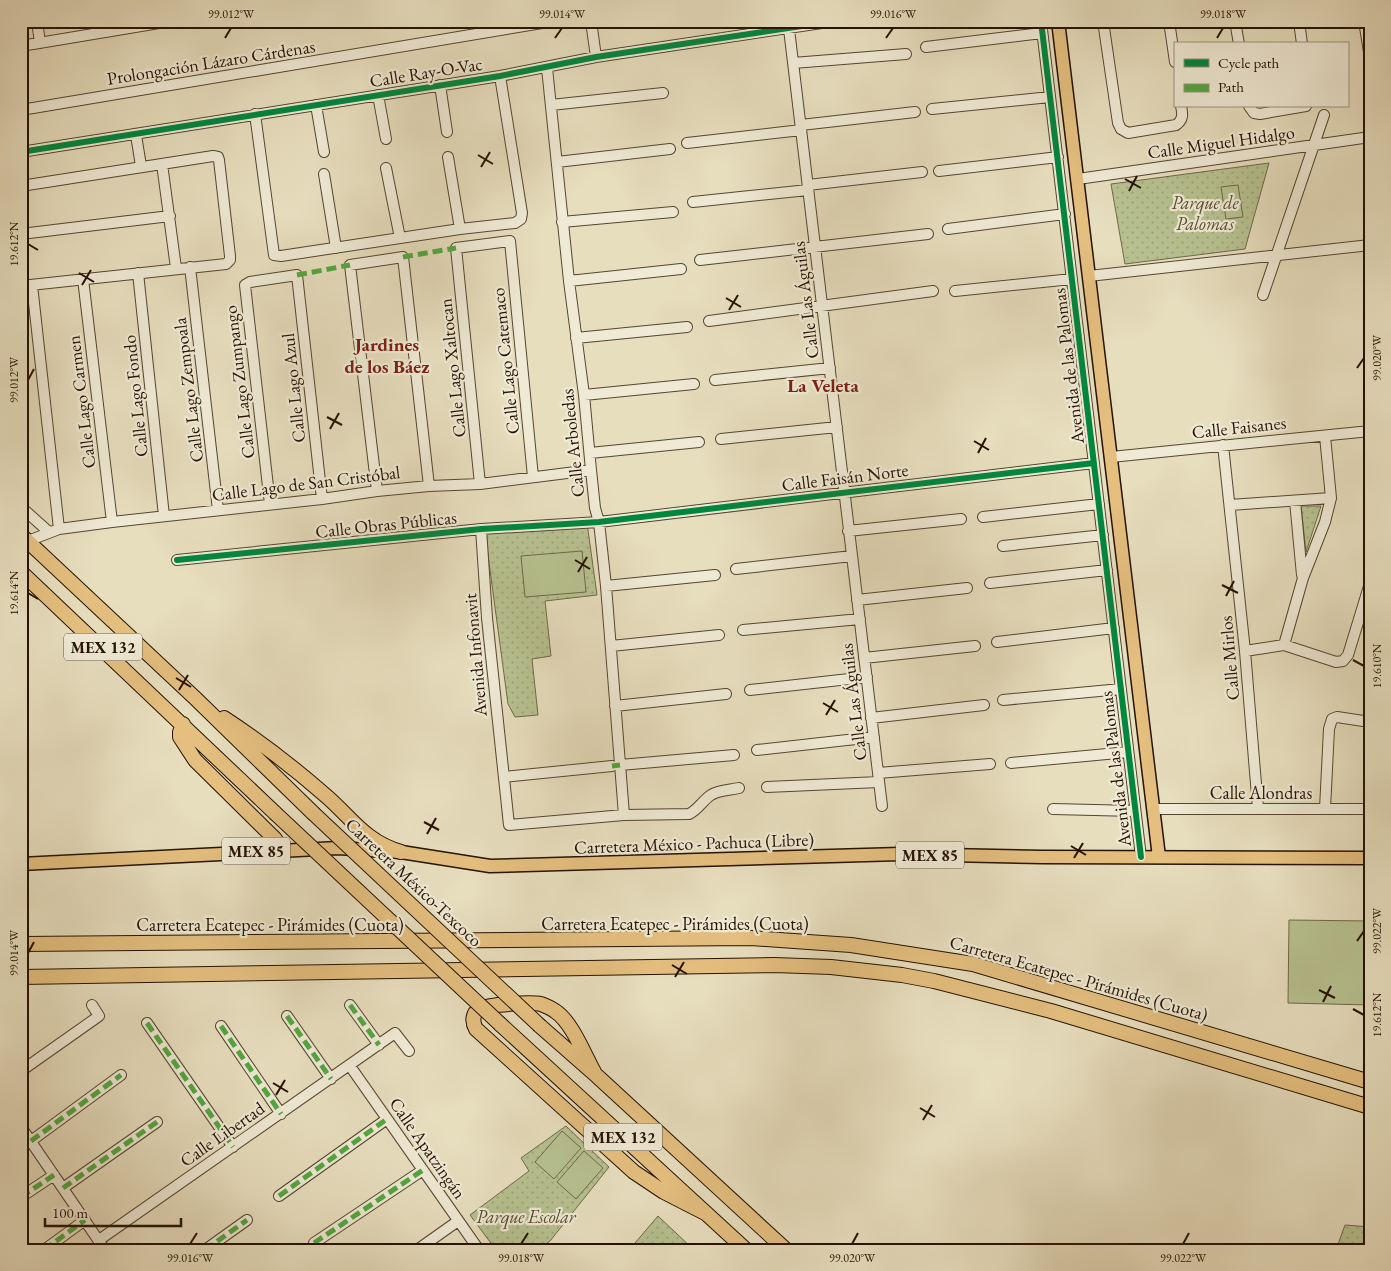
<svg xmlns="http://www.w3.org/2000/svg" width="1391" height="1271" viewBox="0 0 1391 1271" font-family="'EB Garamond',serif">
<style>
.park{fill:url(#park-dots);stroke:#6e6a48}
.garden{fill:#b7c190;stroke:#6e6a48}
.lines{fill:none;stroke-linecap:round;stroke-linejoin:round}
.minor-casing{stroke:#564530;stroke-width:12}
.major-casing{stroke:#251200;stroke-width:15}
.highway-casing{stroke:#251200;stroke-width:16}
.minor{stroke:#efead5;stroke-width:10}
.major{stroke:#e4bf7f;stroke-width:12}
.highway{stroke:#e4bf7f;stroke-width:14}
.highway-bridge-casing{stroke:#251200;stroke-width:16;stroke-linecap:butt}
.highway-bridge{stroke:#e4bf7f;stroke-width:14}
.quiet{stroke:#53a840;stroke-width:5;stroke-dasharray:10 5;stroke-linecap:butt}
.cycleway-casing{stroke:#efead5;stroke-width:9}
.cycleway{stroke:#00873e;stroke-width:6}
.ticks{fill:none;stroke:#251200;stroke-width:2}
.labels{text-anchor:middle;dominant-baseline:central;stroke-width:4.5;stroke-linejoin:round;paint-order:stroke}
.shield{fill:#efead5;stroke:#625340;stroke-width:1}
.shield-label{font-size:16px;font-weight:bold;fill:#251200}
.street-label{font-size:18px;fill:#251200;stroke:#efead5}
.park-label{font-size:18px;font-style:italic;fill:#584f32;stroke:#efead5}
.neighbourhood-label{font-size:19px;font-weight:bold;fill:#7a1f14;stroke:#efead5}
.neatline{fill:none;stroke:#251200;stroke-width:2}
.ticks-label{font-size:12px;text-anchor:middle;fill:#251200}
</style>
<defs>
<pattern id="park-dots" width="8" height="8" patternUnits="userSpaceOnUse" patternTransform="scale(1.25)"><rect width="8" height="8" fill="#b7c190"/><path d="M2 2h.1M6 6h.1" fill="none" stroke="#9da57a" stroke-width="1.8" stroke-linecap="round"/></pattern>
</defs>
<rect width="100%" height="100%" fill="#e7debe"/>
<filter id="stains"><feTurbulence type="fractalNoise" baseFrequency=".004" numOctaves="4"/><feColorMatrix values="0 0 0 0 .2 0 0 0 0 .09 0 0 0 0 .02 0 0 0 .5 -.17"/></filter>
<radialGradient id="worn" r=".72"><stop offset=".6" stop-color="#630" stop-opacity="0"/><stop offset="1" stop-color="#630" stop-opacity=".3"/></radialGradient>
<path class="park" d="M1269,163L1245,249L1125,264L1111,184Z
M1321,506L1306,552L1301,506Z
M587,523L597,595L545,601L551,656L532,659L538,715L515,717L508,704L485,533Z
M566,1126L609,1167L550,1241L537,1250H496L470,1215L529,1171L521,1158Z
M658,1216L694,1250H629Z
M1345,1225L1370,1227V1250H1336Z"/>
<path class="garden" d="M1238,185L1243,217L1226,219L1221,187Z
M582,551L586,592L525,597L521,556Z
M1289,920L1370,921V1005L1288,1003Z
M562,1131L581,1148L554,1179L535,1162Z
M584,1151L603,1168L576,1199L557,1182Z"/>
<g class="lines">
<g class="minor-casing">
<path id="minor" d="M37,21L40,43
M97,21L99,33
M591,21L596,57
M1041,21L1141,857
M1103,21L1118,123L1121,129L1128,133L1176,125C1183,120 1183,115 1181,106
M1169,21L1175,62
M1235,21L1239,44
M1299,21L1302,44
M1364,21L1370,58
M789,29L882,806
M21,46L171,21
M926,47L1042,33
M793,63L906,54
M547,68L569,281L584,395L591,470L595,508L599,522L606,586L624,815
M440,85L447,132
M378,95L386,139
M316,105L324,152
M551,105L663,93
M1249,106L1254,113L1260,114L1306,106
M932,109L1050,97
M21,110L554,21
M255,114L274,255L281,256L460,229L515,223L521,219L522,213L500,76
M801,125L915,112
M136,135L141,166
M687,143L801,130
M21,152L500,76L596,57L835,21
M448,157L460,229
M557,162L670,149
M162,164L176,268
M386,168L400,238
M939,171L1058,157
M324,174L336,248
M1078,179L1370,137
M808,185L922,172
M21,186L213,156L218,157L219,160L230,256V260L226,264L21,286
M693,202L808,190
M562,222L673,212
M948,229L1065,214
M21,234L170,216
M700,260L928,234
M190,267L218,510
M138,273L164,516
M1089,276L1370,245
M83,279L112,522
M569,281L681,269
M32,285L59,529
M955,291L1072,279
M1263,295L1324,115
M709,321L933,291
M576,338L687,327
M715,380L830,368
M584,395L694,384
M721,439L837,427
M1223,445L1245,651L1258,808
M590,453L699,442
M1111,457L1370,431
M480,484L456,248L510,241L533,477
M377,491L350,265L403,257L429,486
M1295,501L1302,575
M270,504L245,285L250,282L297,275L322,499
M1230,505L1331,498
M21,507L49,532
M983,517L1099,504
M481,529L487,618L509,825L624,815L689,814C698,810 703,800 711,795C718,790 730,790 739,788
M848,531L961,519
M28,541L59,529L112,522L322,499L377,491L429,486L480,484L591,470
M1003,546L1103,535
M177,560L481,529L599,522L1094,463
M736,569L852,556
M990,583L1107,570
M606,586L715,575
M857,600L967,588
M743,630L860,619
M997,642L1114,628
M1284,645L1303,578L1325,522L1331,498L1325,436
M611,646L719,635
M1245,651L1284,645L1336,662L1343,661L1348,655L1370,583
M864,658L975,646
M750,690L867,677
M1003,700L1121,689
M615,706L726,694
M871,718L984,705
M757,750L874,737
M1011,763L1128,752
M620,765L734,755
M878,773L990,764
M504,777L612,766
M767,787L879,782
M1053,809L1135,811
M1153,809H1370
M1325,809L1329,729L1332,719L1337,717L1370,722
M350,1005L379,1045
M287,1016L331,1079
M147,1023L233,1147
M221,1026L281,1114
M350,1066L479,1250
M21,1071L99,1016L92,1005
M21,1127L105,1250
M31,1141L121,1075
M63,1188L157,1122
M279,1196L387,1119
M21,1197L54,1175
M99,1240L395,1033L409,1051
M314,1243L423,1170
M44,1250L85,1220
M205,1250L247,1220
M417,1250L458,1221"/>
</g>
<g class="major-casing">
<path id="major" d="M1058,21L1159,857
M21,864L338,848L401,852L490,866L900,854L1043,857L1370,858"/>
</g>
<g class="highway-casing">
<path id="highway" d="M21,535L195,698L313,813
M21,572L275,813
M224,718C259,741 293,767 325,795C351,817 365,842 401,852
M183,724L180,732V737L195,760L275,839L282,850
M21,944L751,938L851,945L973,964L1370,1082
M21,977L774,965L831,967L902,975L934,981L1051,1011L1370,1107
M500,1024L746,1250
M540,1026L597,1076L786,1250
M594,1072C584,1054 572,1022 555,1011C551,1008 546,1006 541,1004C532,1002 488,1004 480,1009C472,1013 472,1022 476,1029L634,1172L664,1192L705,1213"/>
</g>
<use href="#minor" class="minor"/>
<use href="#major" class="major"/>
<use href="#highway" class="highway"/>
<g class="highway-bridge-casing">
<path id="highway-bridge" d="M275,813L500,1024
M313,813L540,1026"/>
</g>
<use href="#highway-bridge" class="highway-bridge"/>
<path class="quiet" d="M403,257L456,248
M297,275L350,265
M612,766L620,765
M350,1005L379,1045
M287,1016L331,1079
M147,1023L233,1147
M221,1026L281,1114
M21,1064L25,1069
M31,1141L121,1075
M63,1188L157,1122
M279,1196L387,1119
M21,1197L54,1175
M314,1243L423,1170
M44,1250L85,1220
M205,1250L247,1220"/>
<g class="cycleway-casing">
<path id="cycleway" d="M1041,21L1141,857
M21,152L500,76L596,57L835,21
M177,560L481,529L599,522L1094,463"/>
</g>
<use href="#cycleway" class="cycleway"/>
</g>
<path class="ticks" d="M225,38L231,28M555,38L562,28M886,38L893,28M1217,38L1223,28M478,155L493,164M481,167L490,152M1125,179L1141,188M1129,191L1137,176M28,244L38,250M79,273L94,282M82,285L91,270M726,298L741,307M729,310L738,295M1357,368L1364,358M28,380L34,369M327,417L342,425M330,429L339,413M974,441L989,450M978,453L986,438M575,560L590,569M578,572L587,557M1222,585L1238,593M28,593L38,599M1226,596L1234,581M1353,660L1364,666M176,678L191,687M179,690L188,675M823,703L838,712M826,715L835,700M424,822L439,830M427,834L436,818M1071,846L1086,855M1074,858L1083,843M1357,941L1364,931M28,953L34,942M672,965L687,974M675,977L684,962M1319,990L1335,998M1323,1002L1331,986M1353,1009L1364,1015M273,1083L288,1092M276,1095L285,1080M920,1108L935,1117M923,1120L932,1105M190,1244L197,1233M521,1244L528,1233M852,1244L858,1233M1183,1244L1189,1233"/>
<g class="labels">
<g class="shield">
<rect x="64" y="633.5" width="78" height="27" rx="4"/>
<rect x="222" y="837.5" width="68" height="27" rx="4"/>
<rect x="896" y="841.5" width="68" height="27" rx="4"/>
<rect x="584" y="1123.5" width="78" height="27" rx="4"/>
</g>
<g class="shield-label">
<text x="103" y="647">MEX 132</text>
<text x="256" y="851">MEX 85</text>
<text x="930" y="855">MEX 85</text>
<text x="623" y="1137">MEX 132</text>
</g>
<g class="street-label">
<text transform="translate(211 62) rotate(-9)">Prolongación Lázaro Cárdenas</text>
<text transform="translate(426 72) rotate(-9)">Calle Ray-O-Vac</text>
<text transform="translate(1221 142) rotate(-8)">Calle Miguel Hidalgo</text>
<text transform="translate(805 300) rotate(-97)">Calle Las Águilas</text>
<text transform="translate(505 361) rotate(-96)">Calle Lago Catemaco</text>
<text transform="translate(1068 366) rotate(-97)">Avenida de las Palomas</text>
<text transform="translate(452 368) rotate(-96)">Calle Lago Xaltocan</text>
<text transform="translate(239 382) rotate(-97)">Calle Lago Zumpango</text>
<text transform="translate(293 388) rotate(-96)">Calle Lago Azul</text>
<text transform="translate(188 390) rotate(-97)">Calle Lago Zempoala</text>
<text transform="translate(135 396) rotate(-96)">Calle Lago Fondo</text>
<text transform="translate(81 402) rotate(-97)">Calle Lago Carmen</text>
<text transform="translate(1239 427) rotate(-6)">Calle Faisanes</text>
<text transform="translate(572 443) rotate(-96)">Calle Arboledas</text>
<text transform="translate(845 477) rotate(-7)">Calle Faisán Norte</text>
<text transform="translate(306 483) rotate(-7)">Calle Lago de San Cristóbal</text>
<text transform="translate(386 524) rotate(-6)">Calle Obras Públicas</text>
<text transform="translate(475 655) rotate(-95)">Avenida Infonavit</text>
<text transform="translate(1229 658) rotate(-95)">Calle Mirlos</text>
<text transform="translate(853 702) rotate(-97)">Calle Las Águilas</text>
<text transform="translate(1115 769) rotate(-97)">Avenida de las Palomas</text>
<text x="1261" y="792">Calle Alondras</text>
<text transform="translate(694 843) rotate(-2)">Carretera México - Pachuca (Libre)</text>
<text transform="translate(414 882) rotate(43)">Carretera México-Texcoco</text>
<text x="675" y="923">Carretera Ecatepec - Pirámides (Cuota)</text>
<text x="270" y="924">Carretera Ecatepec - Pirámides (Cuota)</text>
<text transform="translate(1079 978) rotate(16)">Carretera Ecatepec - Pirámides (Cuota)</text>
<text transform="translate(222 1134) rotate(-35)">Calle Libertad</text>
<text transform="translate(428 1148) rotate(55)">Calle Apatzingán</text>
</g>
<g class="park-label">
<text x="1205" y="202">Parque de<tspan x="1205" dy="21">Palomas</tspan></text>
<text x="526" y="1216">Parque Escolar</text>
</g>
<g class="neighbourhood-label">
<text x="387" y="344">Jardines<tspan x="387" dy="22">de los Báez</tspan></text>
<text x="823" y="385">La Veleta</text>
</g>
</g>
<rect width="1391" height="1271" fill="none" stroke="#e7debe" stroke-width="55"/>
<rect x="1174" y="42" width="175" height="65" fill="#efead5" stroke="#9e9480"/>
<rect x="1184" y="59" width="25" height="8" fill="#00873e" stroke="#9e9480"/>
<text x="1218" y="68" font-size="15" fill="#251200">Cycle path</text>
<rect x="1184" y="84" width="25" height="8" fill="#53a840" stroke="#9e9480"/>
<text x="1218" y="92" font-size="15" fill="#251200">Path</text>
<path d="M45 1218v8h136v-8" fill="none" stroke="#251200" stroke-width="2.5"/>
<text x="52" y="1218" font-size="15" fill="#251200" stroke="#efead5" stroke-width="4" paint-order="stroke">100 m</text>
<rect x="28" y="28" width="1336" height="1216" class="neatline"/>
<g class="ticks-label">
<text x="231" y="18">99.012°W</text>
<text x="562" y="18">99.014°W</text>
<text x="893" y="18">99.016°W</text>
<text x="1223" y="18">99.018°W</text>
<text transform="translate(14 244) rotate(-90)" y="4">19.612°N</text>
<text transform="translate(1377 358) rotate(-90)" y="4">99.020°W</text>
<text transform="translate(14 380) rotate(-90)" y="4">99.012°W</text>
<text transform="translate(14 593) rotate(-90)" y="4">19.614°N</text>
<text transform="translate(1377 666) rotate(-90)" y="4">19.610°N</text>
<text transform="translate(1377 931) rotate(-90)" y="4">99.022°W</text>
<text transform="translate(14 953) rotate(-90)" y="4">99.014°W</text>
<text transform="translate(1377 1015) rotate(-90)" y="4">19.612°N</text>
<text x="190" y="1262">99.016°W</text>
<text x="521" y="1262">99.018°W</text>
<text x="852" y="1262">99.020°W</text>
<text x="1183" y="1262">99.022°W</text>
</g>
<rect width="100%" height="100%" filter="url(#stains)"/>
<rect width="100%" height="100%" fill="url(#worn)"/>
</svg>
